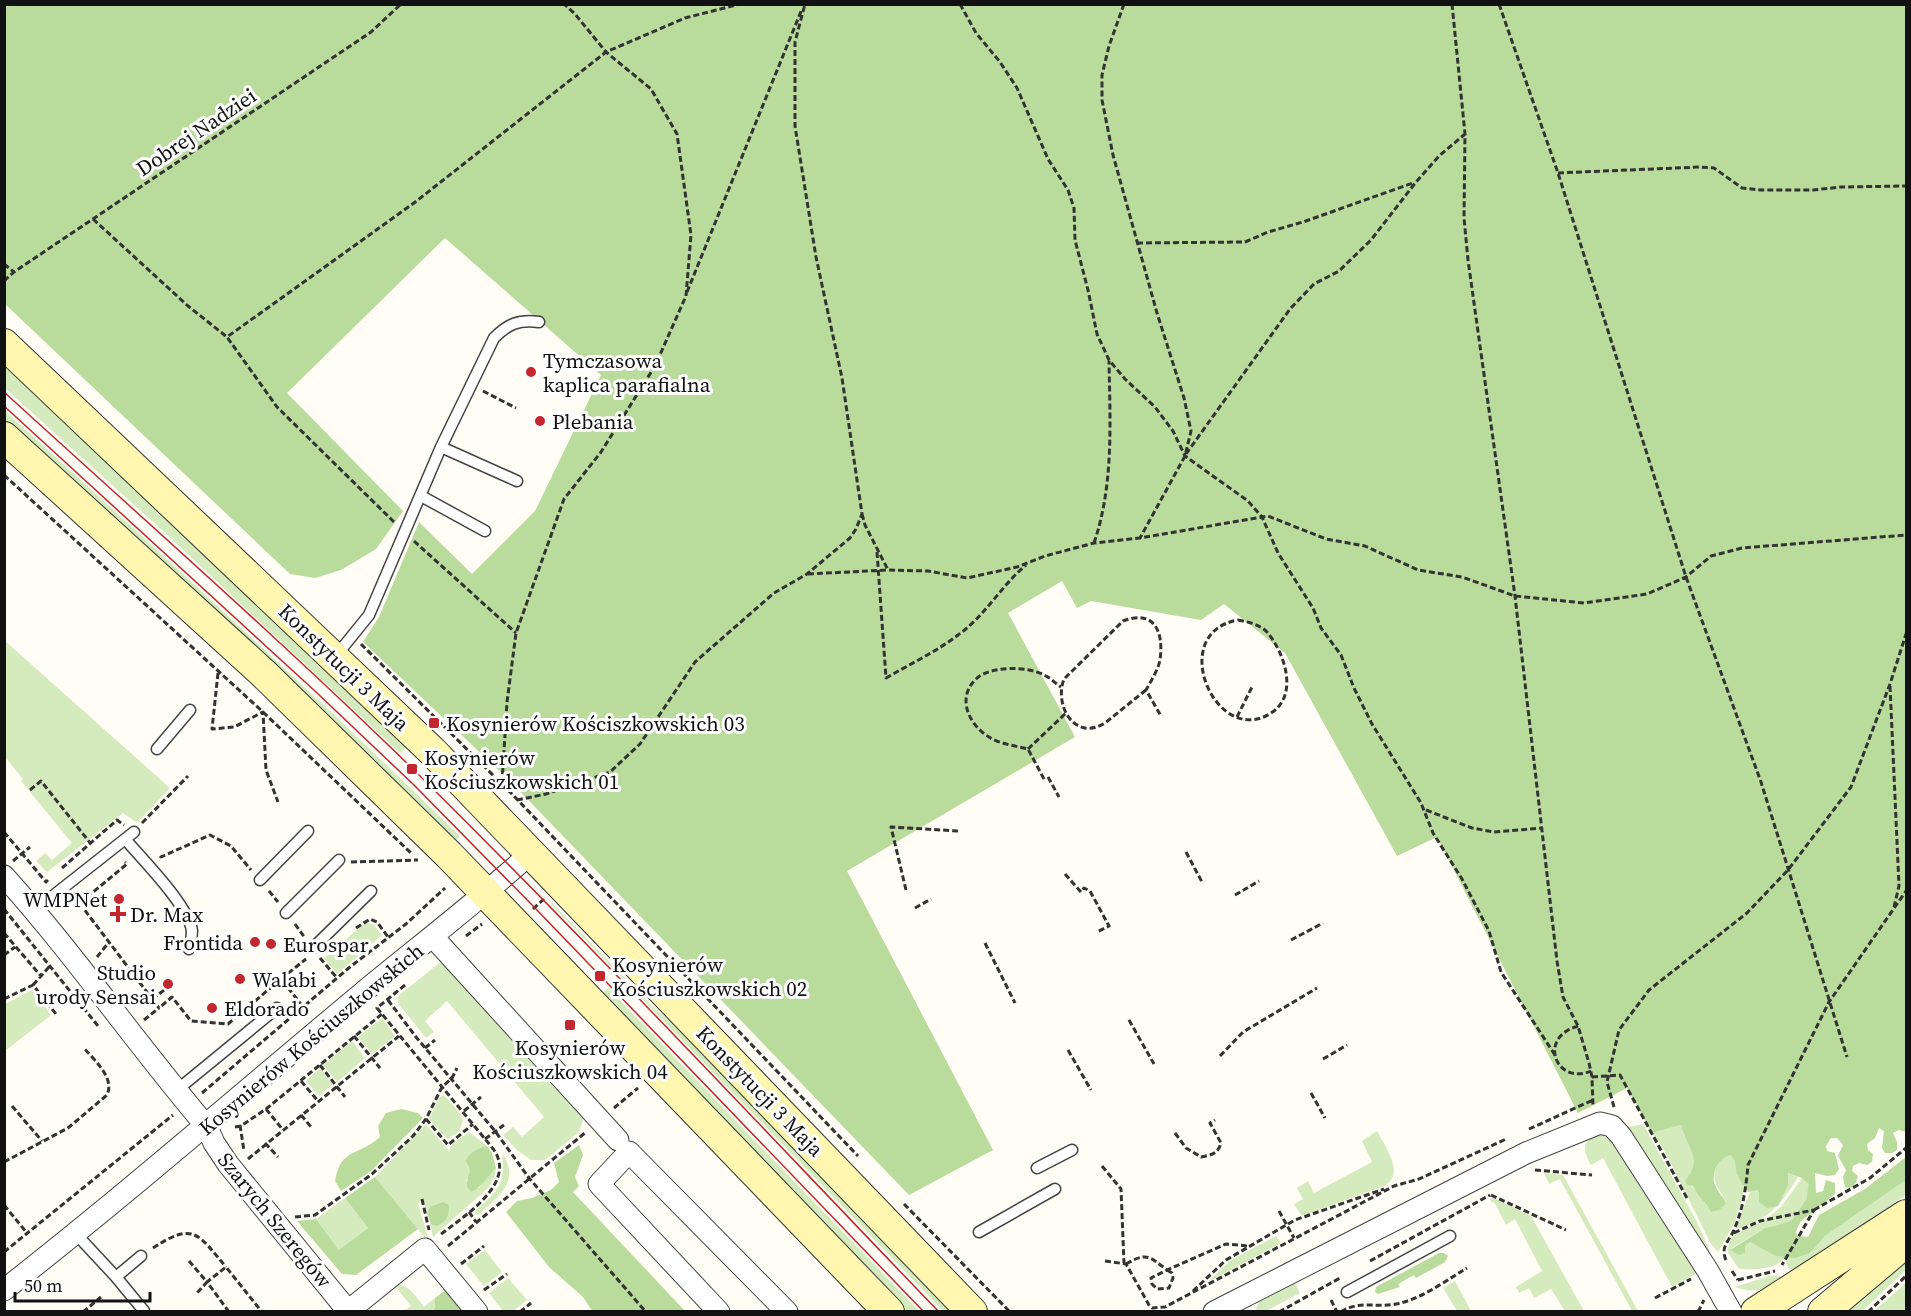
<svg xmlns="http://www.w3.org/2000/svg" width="1911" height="1316" viewBox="0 0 1911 1316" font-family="'Source Serif 4',serif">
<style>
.green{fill:#d5ebbd}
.forest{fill:#b9dc9c}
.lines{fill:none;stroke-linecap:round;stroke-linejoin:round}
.lane-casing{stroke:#444;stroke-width:13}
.street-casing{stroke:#444;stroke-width:23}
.secondary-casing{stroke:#333;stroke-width:32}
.path{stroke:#333;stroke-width:3;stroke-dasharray:6 3;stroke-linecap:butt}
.lane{stroke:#fff;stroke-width:10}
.street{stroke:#fff;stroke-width:21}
.secondary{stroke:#fff6b0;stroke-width:30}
.tram{stroke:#c4262e;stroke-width:1.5}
.poi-dot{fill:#c4262e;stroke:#fff;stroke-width:2}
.labels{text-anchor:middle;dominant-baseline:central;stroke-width:6;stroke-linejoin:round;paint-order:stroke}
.street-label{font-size:21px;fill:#111;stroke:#fff}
.poi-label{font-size:21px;fill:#111;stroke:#fff;text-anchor:start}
</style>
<rect width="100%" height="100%" fill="#fffdf5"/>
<path class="green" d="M4,360L407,747L400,753L163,531L5,388Z
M4,410C158,550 311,691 460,836L453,843L5,427Z
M4,640L170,788L137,823L123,813L47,872L36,861L45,853L52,860L72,843L21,781L23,779L5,757Z
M552,903L654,1008L706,1051L959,1311H943L551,904Z
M365,923L373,924L382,935L337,974L324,958Z
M442,961L585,1114L579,1132L545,1160H531L517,1150L503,1135L513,1127L522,1137L544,1117L447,1001L425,1021L434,1032L426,1038L398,1003V996Z
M608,988L919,1311H905L601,995Z
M32,990L51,1015L5,1051V1004Z
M382,1018L395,1036L372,1054L358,1037Z
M352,1041L365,1058L337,1082L323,1065Z
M320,1068L333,1084L319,1096L306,1081Z
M444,1095L459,1112L463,1120L459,1132L447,1139L429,1119L439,1098Z
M426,1124L449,1151L453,1143L469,1132L487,1146C477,1148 470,1152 465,1161C470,1168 471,1174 466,1181L479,1188L485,1178L496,1168L495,1175L489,1187L433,1237L429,1220L431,1224L430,1207L427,1213L423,1199L418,1203L428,1238L427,1240L375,1177Z
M1643,1124L1696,1220L1709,1249L1710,1256L1624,1128Z
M1681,1125C1686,1147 1704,1159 1685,1180C1696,1188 1697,1196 1708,1205L1723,1196C1721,1192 1716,1186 1715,1182C1712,1170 1720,1157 1731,1154L1737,1161V1175L1745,1187L1735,1222L1718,1252L1711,1244L1665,1152L1652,1133Z
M1377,1131C1385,1147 1406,1174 1384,1186L1302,1216L1294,1204L1303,1199L1297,1188L1308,1181L1314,1193L1372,1162L1362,1141Z
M1601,1135L1606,1137L1614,1145L1697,1273L1672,1287L1603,1158L1591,1165C1583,1151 1580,1138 1601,1135Z
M504,1156C520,1183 496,1199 478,1215L475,1214V1211C495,1193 506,1185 502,1157Z
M1544,1173L1563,1175L1638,1311H1632L1560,1179L1549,1184Z
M1788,1173L1798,1177C1782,1203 1768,1221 1737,1229C1739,1217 1745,1203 1751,1191L1756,1190L1759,1194Z
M1802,1178L1810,1184L1806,1200L1792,1220L1778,1225L1765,1228L1730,1249L1745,1246L1750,1242L1758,1246L1809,1253L1825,1236L1906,1180V1195L1794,1271L1788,1268L1786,1263L1787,1259L1785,1258C1774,1270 1754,1270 1739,1269L1727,1251L1732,1236L1765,1220L1781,1207Z
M1492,1197L1531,1216L1584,1311H1565L1551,1289L1534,1298L1529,1288L1519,1293L1516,1287L1542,1271L1515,1219L1506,1225L1494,1202L1492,1203L1490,1199Z
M345,1198L368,1228L339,1250L316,1219Z
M1276,1236L1281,1243L1208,1282L1231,1260Z
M485,1250L502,1272L484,1286L466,1264Z
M1906,1256V1270L1862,1311L1846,1312Z
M1769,1276H1779L1782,1278C1765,1290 1754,1294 1735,1287Z
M508,1278L527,1300L513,1311H503L489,1293Z
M1294,1281L1300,1293L1266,1311H1256C1257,1295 1281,1288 1294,1281Z
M1455,1281L1471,1311H1457L1443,1288Z
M1906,1283V1311H1874Z
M398,1284C410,1286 417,1298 424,1307L435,1298V1308L431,1311H405L411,1306L395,1286Z"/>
<path class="forest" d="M4,5H1906V1132L1899,1130L1893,1133L1897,1142V1150L1892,1153H1885L1882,1148L1884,1131L1879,1128L1875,1138L1867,1144L1868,1150L1873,1154L1872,1162L1867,1165L1859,1163L1853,1166L1852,1171L1858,1176L1856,1183L1850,1188L1845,1187L1843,1177L1846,1170L1838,1156L1843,1145L1837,1138H1831L1826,1146L1827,1151L1835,1153L1839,1169L1835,1175L1827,1176L1815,1173L1816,1193L1823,1191L1826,1180L1835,1183V1194L1801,1221L1796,1231L1797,1236L1808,1237L1819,1215L1865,1189L1906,1157V1180L1825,1236L1810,1253L1795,1258L1776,1256L1750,1242L1745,1246V1253L1739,1255L1730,1250L1765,1228L1778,1225L1792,1220L1806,1200L1809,1184L1802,1178L1788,1173V1185L1778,1206L1767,1208L1759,1202V1194L1757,1190L1748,1192C1745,1187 1739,1180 1737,1174C1735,1166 1737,1162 1731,1155C1720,1157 1712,1170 1714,1182C1716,1189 1723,1197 1726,1204L1719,1210L1711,1212C1707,1202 1697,1197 1693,1186L1687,1185L1685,1180C1704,1159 1686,1147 1681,1125L1652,1133L1627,1088L1578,1113L1437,837L1397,856L1285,653L1224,604L1201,620L1091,601L1077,608L1062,581L1008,613L1075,737L847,871L993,1150L909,1195L508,779L363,642L379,617L419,522L472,574L535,511L601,375L445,238L287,393L403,511L376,549L341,570L315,578L290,574L5,304Z
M401,1109L418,1113L423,1118L371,1171L341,1191L335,1181C341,1147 358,1157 380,1137L378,1126L386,1113Z
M579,1145L583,1155L575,1177L579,1186L573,1192L685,1311H592L583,1297L549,1267L506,1212L517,1201L532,1198L551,1190L559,1182L554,1163Z
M487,1146L492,1153L496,1168C488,1176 482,1187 471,1192L467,1187C466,1175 474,1173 465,1161C470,1152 477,1148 487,1146Z
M375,1177L418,1229L356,1275L342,1274L297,1221L316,1219L339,1250L368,1228L345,1198Z
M443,1202L449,1205C449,1216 447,1221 437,1226L431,1224L427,1213L430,1207Z
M1439,1253H1444L1448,1256L1445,1262L1416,1278L1414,1275L1398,1284L1400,1287L1378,1294L1375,1292L1376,1287Z
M450,1287L470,1312H431L435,1308V1298Z"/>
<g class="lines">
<g class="lane-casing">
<path id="lane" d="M441,447L517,481
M421,496L485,531
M335,657L369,615L441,447L494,338C508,324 519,319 539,322
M157,749L190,710
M125,839C142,859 189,906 192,931C192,937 191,943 189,949
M260,880L308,831
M35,910L134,832
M286,913L339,860
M313,948L371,891
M177,1090L277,1008
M1037,1168L1072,1150
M979,1232L1055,1189
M76,1234L116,1277L144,1311
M116,1277L141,1256
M1347,1292L1450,1236"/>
</g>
<g class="street-casing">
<path id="street" d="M4,876C76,956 137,1045 207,1127L214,1143L228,1164L348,1311
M433,937L618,1140
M4,1290C128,1193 246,1090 367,989C422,944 478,901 531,853
M347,1312L425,1249L477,1312
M719,1312L599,1184L629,1152L787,1312
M1214,1312L1526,1153L1600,1123L1612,1126L1621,1136L1708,1271L1731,1312"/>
</g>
<g class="secondary-casing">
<path id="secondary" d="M4,344L432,751L972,1312
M4,437L264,674L449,855L889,1312
M1756,1312L1906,1215
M1823,1312L1906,1242"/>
</g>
<path class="path" d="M960,4L976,33L1000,62L1017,88L1048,159L1068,190L1074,208L1075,240L1088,290L1097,334L1109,360L1125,379L1155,407L1173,431L1185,456L1248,501L1262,517L1278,553L1313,608L1321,628L1341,655L1354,688L1372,724L1421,803L1433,833L1462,879L1489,931L1501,972L1555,1055
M1124,4L1109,46L1102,75V100L1113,155L1157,313L1184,398L1191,431L1185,456L1140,538
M1452,4L1465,134L1464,218L1468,260L1515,596L1557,961L1563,997L1578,1026L1589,1063L1592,1077L1593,1106
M1499,4L1558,173L1686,577L1761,782L1847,1057
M1558,173L1699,167L1714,168L1742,188L1761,190H1813L1841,187L1906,186
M93,219L188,306L227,337
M1137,243L1245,242L1268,232L1303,222L1413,183
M4,264L14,272
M4,281L14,272L371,32L401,4
M687,292L802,9
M483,391L516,408
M1186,454L1290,309L1314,284L1339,271L1371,240L1416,182L1439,156L1465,134
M4,475L263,712L412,854
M862,514L865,525L888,570L928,571L967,578L1017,567L1045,556L1094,543L1140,538L1268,516L1326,539L1365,546L1418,570L1462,577L1515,596L1584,603L1647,594L1686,577L1711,556L1742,548L1906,535
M394,522L277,407L227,337L414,203L606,52L685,18L740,4
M414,541L516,633
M1094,543C1114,485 1110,421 1109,361
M877,552L886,678C910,664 936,652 958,635C985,616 1001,586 1026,565
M808,574L888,570
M1238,620C1248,622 1259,624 1267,632C1284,652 1298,692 1274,711C1218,753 1164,633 1238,620Z
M361,644L511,793L858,1156
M218,673L212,729L234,727L263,712L266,770L278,802
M1890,686L1899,886L1894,907
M1146,690L1105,723C1074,742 1054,705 1064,679L1123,621C1154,609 1164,631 1160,660C1158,670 1151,681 1146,690L1161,716
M1237,717L1252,687
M1028,749L1066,713
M1048,777L1059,797
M1044,779L1028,749C1016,746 1000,744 989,737C969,725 956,698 976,679C991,665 1029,666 1046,676C1052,679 1056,684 1061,687
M502,783L507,702L516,633L564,499L601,452L655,366L686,296L691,235L677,134L651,89L606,52L575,14L564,4
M30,790L41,781L91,844
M517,800L546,794L610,772L640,744L695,662L774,593L807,574L850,538L856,529L862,514L842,378L816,257L795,126V42L805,4
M1426,810L1472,828L1494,832L1543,828
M142,823L188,776
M4,832L46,882L48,880
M1186,852L1202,882
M160,856L161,857L210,835L231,846L251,870
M13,861L30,847
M351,862L418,860
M62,868L117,820L124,825
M1065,874L1081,892L1084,888L1090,891L1109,926L1097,932
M906,890L891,827L958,831
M269,891L278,902
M1235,895L1259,881
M74,896L159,1008L172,997L191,1021L228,1024L281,979L304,1008
M80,903L127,864L125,862
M915,908L931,899
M4,909L98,1026
M533,909L544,899
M295,924L305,938
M356,928L370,919L377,922L388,937
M4,933L41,976
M466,936L482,924
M1291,940L1323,923
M985,943L1015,1003
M4,955L15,947
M97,957L109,942
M320,958L337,978
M281,979L306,959
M33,985L50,966
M405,985L377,1008L485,1139C489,1144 496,1151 498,1158C509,1189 460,1219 440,1235
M4,999L33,985L56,1014
M152,999L167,988
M388,1000L416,1037L495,1131L529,1178L646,1312
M144,1020L159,1008
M1129,1020L1154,1064
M1578,1026C1536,1038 1557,1086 1591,1071
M354,1036L380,1068
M425,1048L435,1040
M1068,1050L1091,1090
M1220,1056L1243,1032L1317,988
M1323,1059L1347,1045
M320,1065L345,1097
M1592,1077L1620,1075L1688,1200
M301,1081L318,1101
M202,1093L350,967L406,924L445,888
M1311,1093L1325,1118
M12,1106L42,1141
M1614,1107L1607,1082L1619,1030L1649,990L1747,913L1788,870L1851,787L1890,684L1906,634
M614,1108L638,1088
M266,1109L283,1130
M464,1111L481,1097
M301,1115L312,1128
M426,1119L448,1145L473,1124
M240,1125L244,1151
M235,1127L241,1126L266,1109L382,1014
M1529,1129L1593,1100
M1175,1133L1186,1148L1201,1157C1211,1155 1218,1154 1221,1143L1210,1123L1215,1120
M485,1139L504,1125
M265,1143L278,1157
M248,1159L399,1036
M4,1162L68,1128L107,1095C115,1078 95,1061 84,1048
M1102,1166L1121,1189L1124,1263
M1535,1170L1592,1175
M1491,1195L1566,1230
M422,1199L429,1230
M904,1204L1010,1312
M4,1205L27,1233
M1814,1210L1870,1178L1906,1148
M1279,1211L1294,1238
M469,1212L476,1222
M295,1217L315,1215L372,1174L413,1136L426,1119L442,1087L452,1078L457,1068
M1734,1233L1760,1221L1814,1210L1782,1265
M448,1246L586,1132
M153,1248C194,1221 198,1234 226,1267
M4,1252L173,1115
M1726,1260C1720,1247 1729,1241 1734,1230C1743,1209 1746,1188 1748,1165L1829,1002L1906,891
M189,1261L207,1282L197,1293
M1105,1261L1126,1264L1149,1305L1152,1308L1165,1307L1394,1186L1419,1179L1506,1139
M1370,1261L1490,1195
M461,1264L484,1246
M1126,1264C1147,1252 1149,1256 1167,1270L1226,1244L1248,1246
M1167,1270L1172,1273L1173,1278L1169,1288L1157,1289L1152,1284L1151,1278Z
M1732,1271L1738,1280
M1738,1280L1775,1271
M484,1290L507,1274
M1193,1291L1226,1260L1295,1220L1384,1189
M1655,1298L1691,1279
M1331,1300L1337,1312
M83,1312L101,1297
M229,1312L207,1282L226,1267L262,1312
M520,1312L531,1303
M1279,1312L1340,1278
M1341,1312C1358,1300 1378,1308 1396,1304C1422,1299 1445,1281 1467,1268
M1698,1312L1704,1300
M1868,1312L1906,1276"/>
<use href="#lane" class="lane"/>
<use href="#street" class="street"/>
<use href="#secondary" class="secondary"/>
<path class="tram" d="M4,392C142,518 283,642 416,772C594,948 765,1131 939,1312
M4,406L316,692L414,785L535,908L924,1312"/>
</g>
<g class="poi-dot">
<circle cx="531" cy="372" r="6"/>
<circle cx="540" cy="421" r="6"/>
<rect x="428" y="717" width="12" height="12" rx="3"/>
<rect x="406" y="763" width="12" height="12" rx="3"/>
<circle cx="119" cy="899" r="6"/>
<path d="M115 905h6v6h6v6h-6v6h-6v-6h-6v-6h6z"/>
<circle cx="255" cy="942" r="6"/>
<circle cx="271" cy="944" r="6"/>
<rect x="594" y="970" width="12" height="12" rx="3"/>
<circle cx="240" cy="979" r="6"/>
<circle cx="168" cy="984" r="6"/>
<circle cx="212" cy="1008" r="6"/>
<rect x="564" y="1019" width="12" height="12" rx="3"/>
</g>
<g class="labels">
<g class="street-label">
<text transform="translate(196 132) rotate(-34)">Dobrej Nadziei</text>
<text transform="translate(344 667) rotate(44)">Konstytucji 3 Maja</text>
<text transform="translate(311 1039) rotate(-40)">Kosynierów Kościuszkowskich</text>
<text transform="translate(760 1091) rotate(46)">Konstytucji 3 Maja</text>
<text transform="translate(275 1220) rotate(51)">Szarych Szeregów</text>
</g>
<g class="poi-label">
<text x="543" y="360">Tymczasowa<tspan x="543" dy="24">kaplica parafialna</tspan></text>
<text x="552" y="421">Plebania</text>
<text x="446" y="723">Kosynierów Kościszkowskich 03</text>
<text x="424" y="757">Kosynierów<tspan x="424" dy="24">Kościuszkowskich 01</tspan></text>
<text x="107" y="899" text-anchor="end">WMPNet</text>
<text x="130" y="914">Dr. Max</text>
<text x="243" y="942" text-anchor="end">Frontida</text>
<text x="283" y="944">Eurospar</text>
<text x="612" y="964">Kosynierów<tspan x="612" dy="24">Kościuszkowskich 02</tspan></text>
<text x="156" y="972" text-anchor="end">Studio<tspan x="156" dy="24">urody Sensai</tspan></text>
<text x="252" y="979">Walabi</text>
<text x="224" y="1008">Eldorado</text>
<text x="570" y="1047" text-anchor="middle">Kosynierów<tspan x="570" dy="24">Kościuszkowskich 04</tspan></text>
</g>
</g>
<rect width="1911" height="1316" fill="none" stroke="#111111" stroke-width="12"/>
<path d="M15 1292v9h135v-9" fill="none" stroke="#111111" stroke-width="3"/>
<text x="24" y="1292" font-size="18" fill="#111111" stroke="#ffffff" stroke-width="4.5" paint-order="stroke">50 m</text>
</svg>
